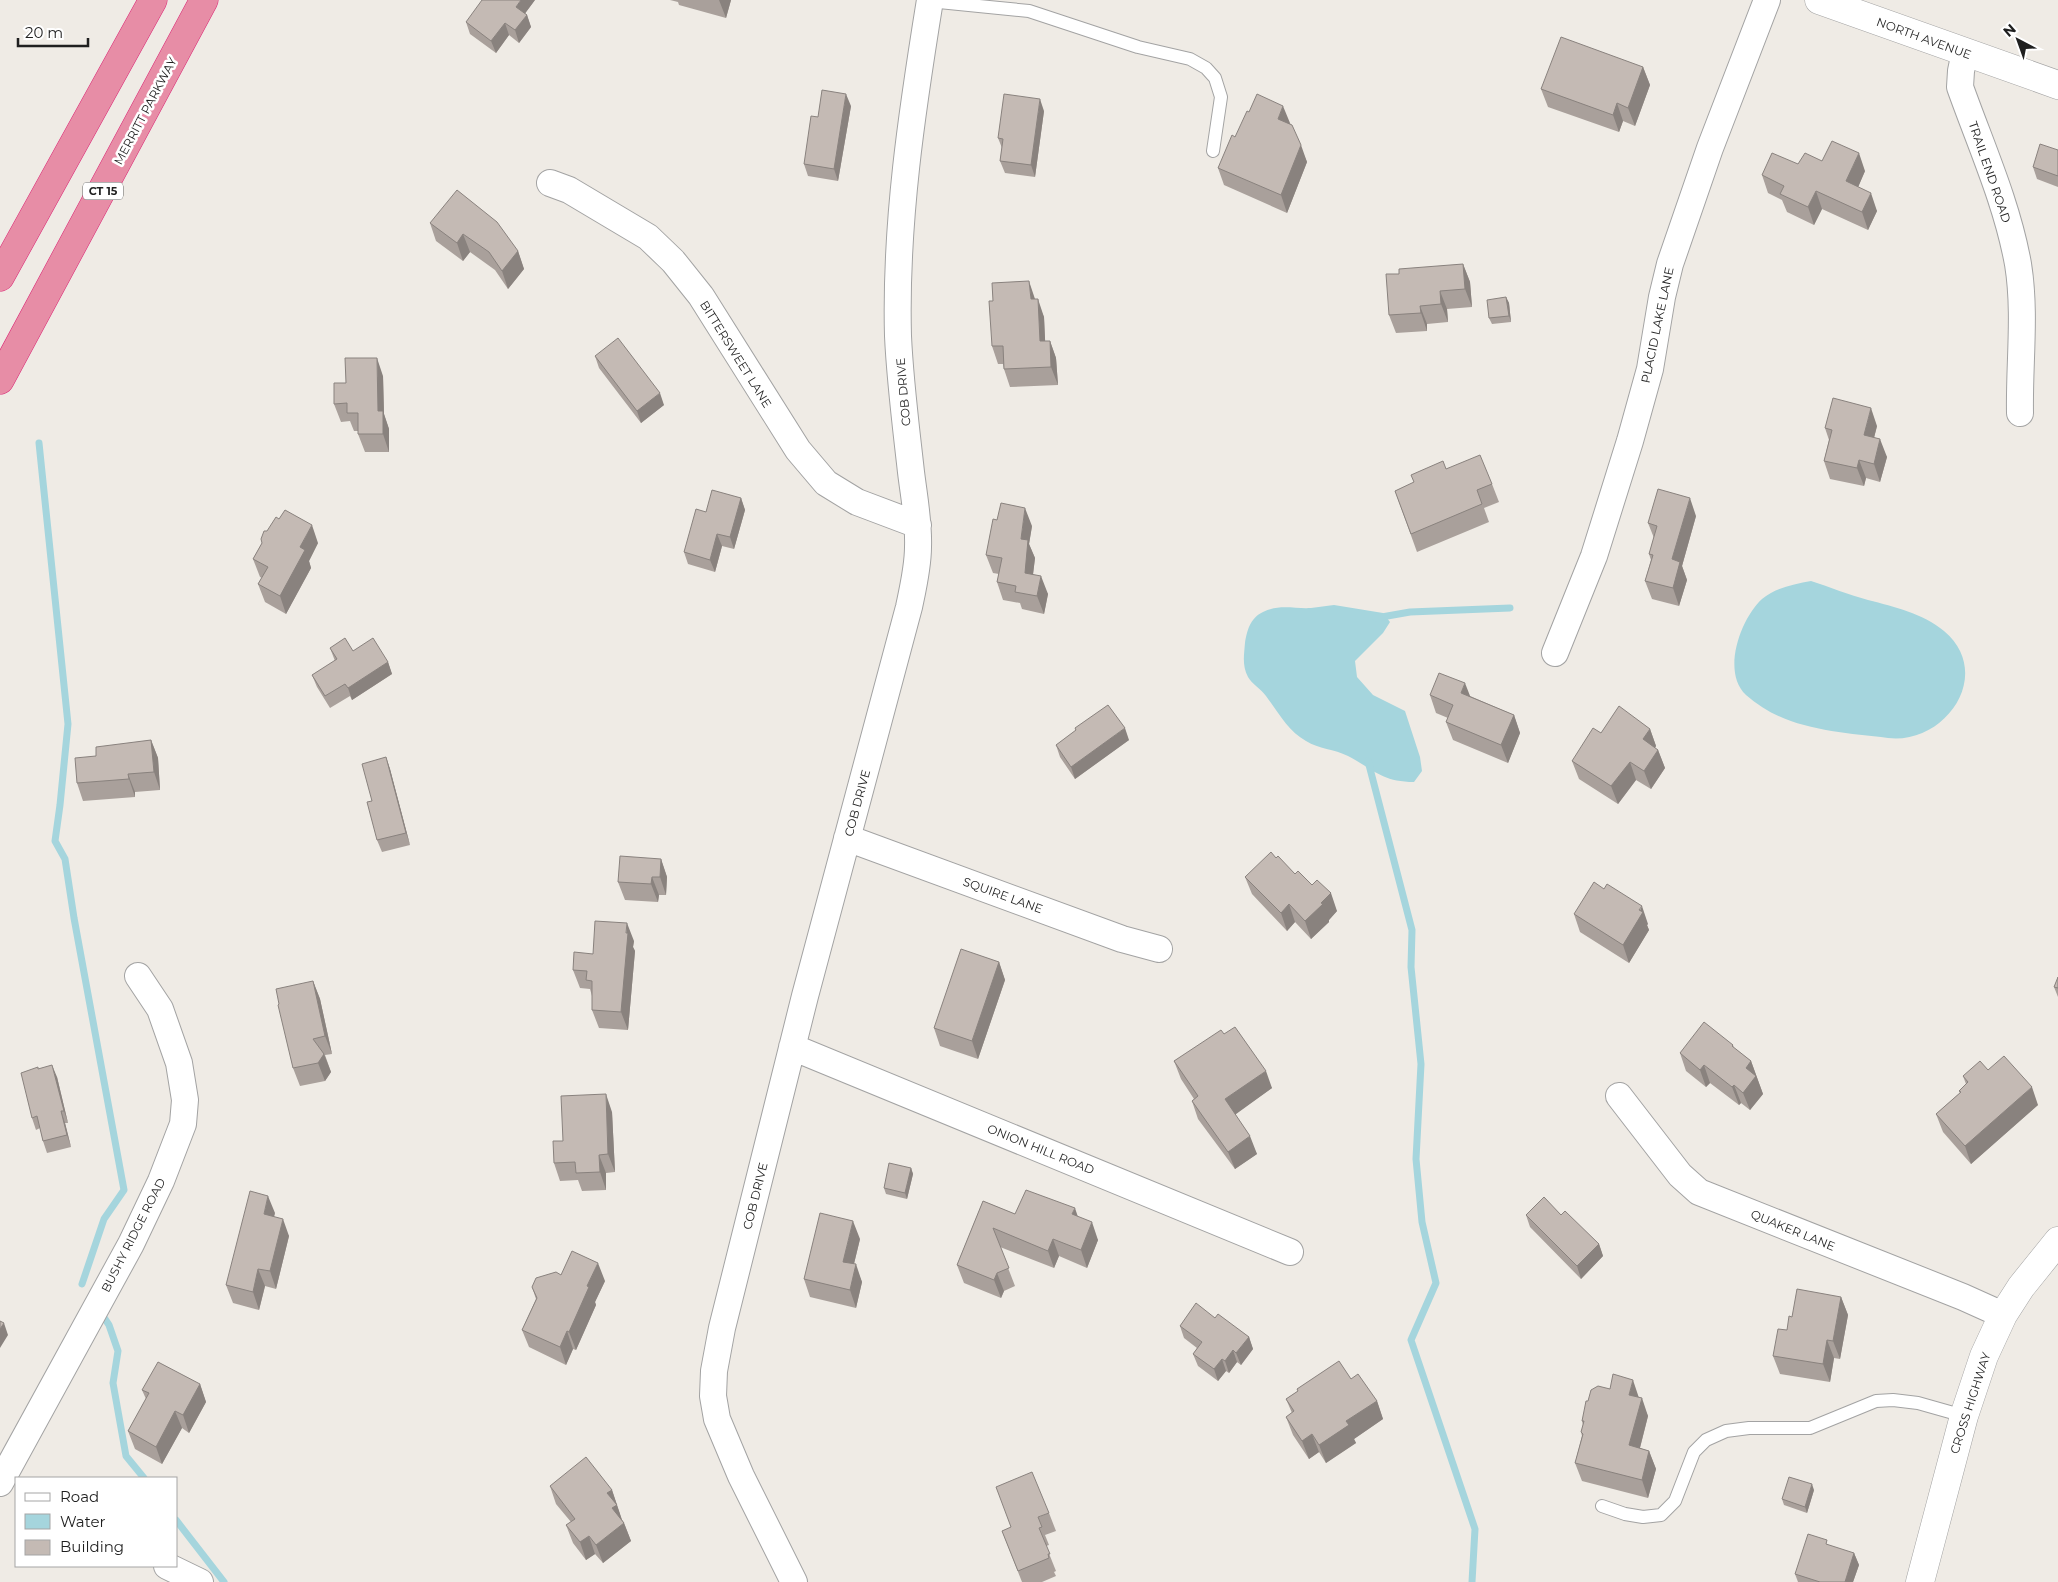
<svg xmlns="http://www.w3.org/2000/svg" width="2058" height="1582" viewBox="0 0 2058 1582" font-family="Montserrat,sans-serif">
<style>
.water{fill:#a5d5dd}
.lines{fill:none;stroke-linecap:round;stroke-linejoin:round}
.stream{stroke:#a5d5dd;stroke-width:7}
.service-casing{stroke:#a3a3a3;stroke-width:14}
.minor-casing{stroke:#a3a3a3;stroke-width:28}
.tertiary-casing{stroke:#a3a3a3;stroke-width:29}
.motorway-casing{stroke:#da2574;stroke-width:29}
.service{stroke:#fff;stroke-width:12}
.minor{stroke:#fff;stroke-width:26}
.tertiary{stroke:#fff;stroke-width:28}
.motorway{stroke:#e78da6;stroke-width:28}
.wall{fill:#a9a09b}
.shaded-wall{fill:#89827e}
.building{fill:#c4bab4;stroke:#89827e}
.labels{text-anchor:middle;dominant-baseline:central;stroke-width:5;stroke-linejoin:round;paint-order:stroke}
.shield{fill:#fff;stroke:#626262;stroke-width:1}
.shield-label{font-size:11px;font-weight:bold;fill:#1f1f1f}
.street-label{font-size:12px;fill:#1f1f1f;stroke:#fff}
</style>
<rect width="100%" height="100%" fill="#efebe5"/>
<path class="water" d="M1811,581C1830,587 1849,595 1868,600C1895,607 1922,613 1944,631C1995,674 1945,745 1888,738C1838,732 1785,730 1746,695C1721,672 1741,618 1762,599C1775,588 1794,584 1811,581Z
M1334,605L1383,613L1390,622L1383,633L1355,661L1357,677L1373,695L1405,711L1420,757L1422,771L1414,782C1383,782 1374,770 1348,756C1334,749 1319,749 1306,741C1288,731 1278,712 1266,696C1261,689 1252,684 1248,677C1242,666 1244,655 1245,643C1247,631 1250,618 1263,612C1278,604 1295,609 1311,608C1319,607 1326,606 1334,605Z"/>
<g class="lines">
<path class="stream" d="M39,443L68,724L60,805L55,841L65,859L74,918L124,1190L104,1219L82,1284
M1376,618L1410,612L1510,608
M1368,761L1412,930L1411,967L1421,1064L1416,1159L1422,1222L1436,1283L1411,1340L1475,1529L1472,1582
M103,1316L109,1325L118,1351L113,1383L126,1456L144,1478
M176,1520L224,1582"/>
<g class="service-casing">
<path id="service" d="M929,1L1029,11L1138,47L1190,59L1206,68L1215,78L1221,97L1213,151
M1602,1506L1625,1514L1643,1517L1661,1515L1675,1501L1694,1452L1706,1440L1726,1431L1749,1428H1810L1876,1401L1893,1400L1918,1403L1964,1416"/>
</g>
<g class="minor-casing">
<path id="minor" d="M1965,52L1961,71L1960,87C1981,146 2007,203 2018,264C2026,313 2019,364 2020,413
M550,183L569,190L648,237L673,261L701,296L798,450L826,483L857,502L918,525
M1555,653L1594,556L1630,441L1650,369L1662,297L1670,264L1710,148L1767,0
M847,838L1122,939L1159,949
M792,1047L1290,1252
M1619,1096L1680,1175L1699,1192L1963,1297L2003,1315
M0,1483L131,1244L161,1181L183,1124L185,1100L179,1063L160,1009L138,976
M167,1566L200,1582
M794,1582L741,1476L717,1419L713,1396L714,1371L722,1328L805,996L909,607C913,588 918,567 918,547C919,522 914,497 911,472C906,427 900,381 898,336C895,223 912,111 930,0"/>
</g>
<g class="tertiary-casing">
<path id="tertiary" d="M1819,0L2058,85
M1920,1582L1964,1416L1984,1356L2003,1315L2021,1287L2058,1241"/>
</g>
<g class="motorway-casing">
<path id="motorway" d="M0,277L153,0
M0,380L204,0"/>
</g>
<use href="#service" class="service"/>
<use href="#minor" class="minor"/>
<use href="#tertiary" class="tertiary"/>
<use href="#motorway" class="motorway"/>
</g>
<path class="wall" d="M535,0L525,13L527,15L531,27L519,43L509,35L496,53L470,34L466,22Z
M670,0H731L726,18L679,5L678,2Z
M1643,67L1650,85L1635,126L1623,121L1619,132L1548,107L1541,89Z
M851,106L838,181L808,176L804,164L818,117Z
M1044,111L1035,177L1005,173L1000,161L1002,148L998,138Z
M1290,123L1307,162L1287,213L1224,185L1218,168L1235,137Z
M2058,150V187L2037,179L2033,167Z
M1822,161L1865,171L1858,187L1877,211L1868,230L1822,209L1814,225L1787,212L1782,200L1768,193L1762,175L1798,164Z
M430,223L518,251L524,269L508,289L495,270L470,252L463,261L436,241Z
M1463,264L1470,282L1472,307L1447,309L1448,322L1427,324V331L1396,333L1389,315L1399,274Z
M1506,297L1509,303L1511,322L1492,324L1489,318Z
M1035,299L1044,317L1045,341H1050L1056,358L1058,385L1010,387L1004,369L1003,364H998L992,346Z
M595,356L664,405L641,423L599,368Z
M383,376L384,414L389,429V452H365L358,434V431H354L350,421L341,422L334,404L346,383Z
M1877,426L1874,438L1887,457L1880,482L1866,478L1864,486L1830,479L1824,461L1829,440L1825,428Z
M1446,469L1492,484L1499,502L1484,508L1489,522L1417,552L1395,491Z
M741,498L745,510L734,549L722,546L715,572L688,564L684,552L706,512Z
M1696,516L1682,566L1687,580L1679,606L1652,599L1645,581L1651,560L1649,554L1654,538L1648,523Z
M1032,526L1029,544L1035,558L1033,574L1048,594L1044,614L1022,609L1020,603L1003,600L997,582L999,574L993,573L986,555Z
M262,543H318L309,561L311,568L286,614L265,602L258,584L262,578L260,577L253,559Z
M330,648L353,651L388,662L392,674L352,700L350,696L330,708L317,687L312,675L335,661Z
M1430,695L1470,696L1514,715L1520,733L1508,763L1453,740L1446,722L1448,718L1436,713Z
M1075,728L1129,740L1075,779L1060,757L1056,745L1076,731Z
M1650,729L1656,746L1655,748L1658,750L1665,768L1651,789L1636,780L1618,804L1579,779L1572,761L1601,733Z
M151,740L158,758L160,790L135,792V797L83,801L77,783L96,756Z
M386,757L390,769L410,845L382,852L377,840Z
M1276,858L1337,911L1329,920V922L1311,939L1295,922L1287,931L1252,894L1245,877Z
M661,859L667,877L666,895H659L658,902L625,900L618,882Z
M1574,914L1648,924L1647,925L1649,930L1629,963L1580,932Z
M634,941L633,947L635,951L628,1030L599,1028L592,1010V996L590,989L580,988L573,970L593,954Z
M999,962L1005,980L978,1059L940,1046L934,1028Z
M2058,977V997L2054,987Z
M313,981L320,999L332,1054L325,1055L331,1072L325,1081L300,1086L293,1068L279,1004Z
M1224,1034L1272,1088L1235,1114L1257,1154L1235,1169L1198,1119L1192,1101L1194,1099L1181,1079L1174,1061Z
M1733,1045L1734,1048L1751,1061L1763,1094L1750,1110L1741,1103L1739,1105L1710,1083L1706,1087L1686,1071L1680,1053Z
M38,1069L57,1077L68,1123H65L71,1147L47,1153L43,1141L40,1128L36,1130L32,1118Z
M1988,1070L2038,1105L1971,1164L1943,1132L1936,1114L1960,1093L1959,1091L1966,1084L1963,1076Z
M612,1112L615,1172L606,1173V1190L582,1191L578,1180L560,1181L554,1163L563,1141Z
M911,1168L913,1174L907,1199L886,1194L884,1188Z
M983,1201L1015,1214L1078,1217L1098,1240L1087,1268L1059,1256L1054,1268L1000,1247L1015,1286L1004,1291L1001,1298L964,1283L957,1265Z
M275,1213L274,1216L289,1236L276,1289L265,1286L259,1310L233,1303L226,1285Z
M1526,1215H1561L1599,1244L1603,1256L1581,1279L1530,1227Z
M860,1239L854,1264L862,1282L856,1308L810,1297L804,1279Z
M561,1275L605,1281L595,1302L596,1305L576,1350L573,1349L566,1365L529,1347L522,1330L536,1299L532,1287Z
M1841,1297L1848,1315L1840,1359L1834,1358L1830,1382L1780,1374L1773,1356L1787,1330L1792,1317Z
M1215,1318L1249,1337L1253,1349L1241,1365L1237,1362L1229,1373L1226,1371L1218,1381L1198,1366L1193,1354L1197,1348L1184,1338L1180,1326Z
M1351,1379L1377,1401L1383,1419L1354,1439L1356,1443L1326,1463L1319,1452L1309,1459L1293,1435L1286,1417L1292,1413L1286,1399L1298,1391L1297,1389Z
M200,1384L206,1402L189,1433L182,1428L162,1464L135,1449L128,1431L146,1399L142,1390Z
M1639,1398L1648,1416L1640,1448L1649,1451L1656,1469L1648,1498L1582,1481L1575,1463L1582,1436L1581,1432L1583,1425L1582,1421L1588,1401Z
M550,1486L612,1490L622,1520L624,1523L631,1541L603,1563L595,1554L586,1560L573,1543L566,1525L571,1522L556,1504Z
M1814,1490L1807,1513L1784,1505L1782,1499Z
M1049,1513L1056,1531L1045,1535L1049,1545L1046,1546L1056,1571L1054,1572L1056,1576L1042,1582H1022L1002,1531Z
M1854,1553L1859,1565L1853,1582H1798L1795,1574Z"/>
<path class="shaded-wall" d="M521,0H535L521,19L516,7Z
M719,0H731L726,18Z
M527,15L531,27L519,43L515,30Z
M505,23L509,35L496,53L491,41Z
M1643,67L1650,85L1635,126L1628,108Z
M846,94L851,106L838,181L834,169Z
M1040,99L1044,111L1035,177L1031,165Z
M1617,103L1623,121L1619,132L1613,115Z
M1283,106L1290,123L1284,137L1278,119Z
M1301,145L1307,162L1287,213L1281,195Z
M1859,153L1865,171L1853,199L1846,181Z
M1816,191L1822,209L1814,225L1808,207Z
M1871,193L1877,211L1868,230L1862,212Z
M463,234L470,252L463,261L457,243Z
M518,251L524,269L508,289L502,271Z
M1463,264L1470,282L1472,307L1465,289Z
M1029,281L1035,299H1031Z
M1440,291L1447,309L1448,322L1441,304Z
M1506,297L1509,303L1511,322L1509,316Z
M1038,299L1044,317L1046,359L1040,341Z
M1420,306L1427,324V331L1421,313Z
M1050,341L1056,358L1058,385L1051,367Z
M377,358L383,376L384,414L389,429V452L383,434L378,411Z
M660,393L664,405L641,423L637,411Z
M1871,408L1877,426L1870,453L1864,435Z
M1880,439L1887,457L1880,482L1874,464Z
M1859,460L1866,478L1864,486L1857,468Z
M741,498L745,510L734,549L730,537Z
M1690,498L1696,516L1682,566L1687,580L1679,606L1673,588L1672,559Z
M1025,508L1032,526L1029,544L1035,558L1031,591L1025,573L1021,539Z
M312,525L318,543L309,561L311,568L286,614L280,596L300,547Z
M717,534L722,546L715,572L710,560Z
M1041,576L1048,594L1044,614L1037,596Z
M388,662L392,674L352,700L348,688Z
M1465,683L1472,701L1461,693Z
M1514,715L1520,733L1508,763L1501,745Z
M1125,728L1129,740L1075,779L1071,767Z
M1650,729L1656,746L1649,757L1643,739Z
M151,740L158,758L160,790L154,772Z
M1658,750L1665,768L1651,789L1644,771Z
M386,757L390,769L410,845L406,833Z
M1630,762L1636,780L1618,804L1611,786Z
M128,774L135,792V797L129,779Z
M661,859L667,877L666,895L660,877Z
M652,877L659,895L658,902L651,884Z
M1331,893L1337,911L1329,920V922L1311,939L1305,921L1321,903Z
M1289,904L1295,922L1287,931L1281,913Z
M1642,906L1648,924L1647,925L1649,930L1629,963L1623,945Z
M627,923L634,941L633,947L635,951L628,1030L621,1012Z
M999,962L1005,980L978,1059L972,1041Z
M313,981L320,999L332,1054L325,1036Z
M324,1054L331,1072L325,1081L318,1063Z
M1751,1061L1763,1094L1750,1110L1743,1093L1746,1068Z
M52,1065L57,1077L68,1123L64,1111Z
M1704,1065L1710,1083L1706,1087L1700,1070Z
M1266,1071L1272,1088L1232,1117L1225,1099Z
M1734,1085L1741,1103L1739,1105L1732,1087Z
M2032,1087L2038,1105L1971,1164L1965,1146Z
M606,1094L612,1112L615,1172L608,1154Z
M61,1111L65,1123L71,1147L67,1135Z
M1250,1136L1257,1154L1235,1169L1228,1152Z
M599,1155L606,1173V1190L600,1172Z
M911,1168L913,1174L907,1199L905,1193Z
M268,1196L275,1213L270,1232L264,1214Z
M1075,1208L1081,1226L1072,1214Z
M283,1219L289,1236L276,1289L270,1271Z
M853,1221L860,1239L850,1280L843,1262Z
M1092,1222L1098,1240L1087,1268L1081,1250Z
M1053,1239L1059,1256L1054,1268L1048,1251Z
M1599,1244L1603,1256L1581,1279L1577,1266Z
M598,1263L605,1281L595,1302L596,1305L576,1350L569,1332L587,1286Z
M856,1264L862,1282L856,1308L850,1290Z
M258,1269L265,1286L259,1310L253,1292Z
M997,1273L1004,1291L1001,1298L994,1280Z
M1841,1297L1848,1315L1840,1359L1833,1341Z
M4,1323L8,1335L0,1348V1329Z
M567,1331L573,1349L566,1365L560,1347Z
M1249,1337L1253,1349L1241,1365L1236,1353Z
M1827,1340L1834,1358L1830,1382L1823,1364Z
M1233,1350L1237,1362L1229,1373L1225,1361Z
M1222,1359L1226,1371L1218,1381L1214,1369Z
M1633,1380L1639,1398L1629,1395Z
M200,1384L206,1402L189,1433L183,1415Z
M1642,1398L1648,1416L1636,1463L1629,1445Z
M1377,1401L1383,1419L1354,1439L1356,1443L1326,1463L1319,1445L1346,1421Z
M175,1411L182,1428L162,1464L156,1447Z
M1312,1434L1319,1452L1309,1459L1302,1441Z
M1649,1451L1656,1469L1648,1498L1642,1480Z
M1812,1484L1814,1490L1807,1513L1805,1507Z
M612,1490L623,1523L619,1526L607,1493Z
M624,1523L631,1541L603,1563L596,1545Z
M589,1536L595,1554L586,1560L580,1542Z
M1854,1553L1859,1565L1853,1582H1845Z"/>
<path class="building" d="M482,0H521L516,7L527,15L515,30L505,23L491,41L466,22Z
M1561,37L1643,67L1628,108L1617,103L1613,115L1541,89Z
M822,90L846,94L834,169L804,164L811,116L818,117Z
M1004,94L1040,99L1031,165L1000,161L1003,139L998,138Z
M1257,94L1283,106L1278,119L1292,125L1301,145L1281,195L1218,168L1232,135L1235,137L1247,111L1249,112Z
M1832,141L1859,153L1846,181L1871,193L1862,212L1816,191L1808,207L1780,194L1784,186L1762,175L1772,153L1798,164L1805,153L1822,161Z
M2040,144L2058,150V176L2033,167Z
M457,190L497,222L518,251L502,271L489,252L463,234L457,243L430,223Z
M1463,264L1465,289L1440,291L1441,304L1420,306L1421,313L1389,315L1386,274H1399V269Z
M1029,281L1031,299H1038L1040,341H1050L1051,367L1004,369L1003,346H992L989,301H993L992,283Z
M1506,297L1509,316L1489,318L1487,300Z
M618,338L660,393L637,411L595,356Z
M345,358H377L378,411H383V434H358V413H347V403L334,404V383H346Z
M1833,398L1871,408L1864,435L1880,439L1874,464L1859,460L1857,468L1824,461L1832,430L1825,428Z
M1480,455L1492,484L1477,490L1482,504L1411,534L1395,491L1414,482L1411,475L1443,461L1446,469Z
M1658,489L1690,498L1672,559L1680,562L1673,588L1645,581L1653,555L1649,554L1657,526L1648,523Z
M712,490L741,498L730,537L717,534L710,560L684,552L696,509L706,512Z
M1001,503L1025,508L1021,539L1028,540L1025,573L1041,576L1037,596L1015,592L1016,586L997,582L1002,558L986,555L993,519L997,520Z
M285,510L312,525L300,547L305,550L280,596L258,584L268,567L253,559L262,543L261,539L264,531H267L276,517L279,519Z
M345,638L353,651L373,638L388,662L348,688L345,684L325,696L312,675L337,659L330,648Z
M1439,673L1465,683L1461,693L1514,715L1501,745L1446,722L1453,705L1430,695Z
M1108,705L1125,728L1071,767L1056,745L1076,730L1075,728Z
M1619,706L1650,729L1643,739L1658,750L1644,771L1630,762L1611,786L1572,761L1593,728L1601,733Z
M151,740L154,772L128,774L129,779L77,783L75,758L96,756V747Z
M386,757L406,833L377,840L367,802L372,801L362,764Z
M1271,852L1276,858L1278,856L1295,874L1298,871L1312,885L1317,880L1331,893L1321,903L1323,904L1305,921L1289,904L1281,913L1245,877Z
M620,856L661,859L660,877H652L651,884L618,882Z
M1594,882L1604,889L1607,884L1642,906L1639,910L1643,912L1623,945L1574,914Z
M595,921L627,923L626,933H628L621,1012L592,1010V981L586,980L587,971L573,970L574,952L593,954Z
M961,949L999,962L972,1041L934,1028Z
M2058,977V988L2054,987Z
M313,981L325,1036L313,1039L324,1054L318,1063L293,1068L278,1005L279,1004L276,989Z
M1704,1022L1733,1045L1732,1046L1751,1061L1746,1068L1756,1076L1743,1093L1734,1085L1732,1087L1704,1065L1700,1070L1680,1053Z
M1235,1027L1266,1071L1225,1099L1250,1136L1228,1152L1192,1101L1198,1096L1174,1061L1221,1030L1224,1034Z
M2004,1056L2032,1087L1965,1146L1936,1114L1961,1092L1959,1091L1968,1082L1963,1076L1980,1061L1988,1070Z
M52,1065L64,1111H61L67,1135L43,1141L37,1116L32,1118L21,1073L38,1067V1069Z
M606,1094L608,1154L599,1155L600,1172L576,1173L575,1162L554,1163L553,1141H563L561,1096Z
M889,1163L911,1168L905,1193L884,1188Z
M1026,1190L1075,1208L1072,1214L1092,1222L1081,1250L1053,1239L1048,1251L993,1228L1009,1268L997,1273L994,1280L957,1265L983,1201L1015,1214Z
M250,1191L268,1196L264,1214L283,1219L270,1271L258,1269L253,1292L226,1285Z
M1544,1197L1561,1215L1565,1211L1599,1244L1577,1266L1526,1215Z
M820,1213L853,1221L843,1262L856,1264L850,1290L804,1279Z
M572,1251L598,1263L587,1286L589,1287L569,1332L567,1331L560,1347L522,1330L537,1298L532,1287L536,1278L556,1272L561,1275Z
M1797,1289L1841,1297L1833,1341L1827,1340L1823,1364L1773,1356L1778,1329L1787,1330L1789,1316L1792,1317Z
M1196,1303L1215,1318L1218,1314L1249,1337L1236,1353L1233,1350L1225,1361L1222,1359L1214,1369L1193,1354L1202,1342L1180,1326Z
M0,1321L4,1323L0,1329Z
M1339,1361L1351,1379L1358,1374L1377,1401L1346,1421L1349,1425L1319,1445L1312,1434L1302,1441L1286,1417L1294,1411L1286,1399L1298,1391L1297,1389Z
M158,1362L200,1384L183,1415L175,1411L156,1447L128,1431L149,1393L142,1390Z
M1613,1374L1633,1380L1629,1395L1642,1398L1629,1445L1649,1451L1642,1480L1575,1463L1583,1434L1581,1432L1584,1421H1582L1586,1401H1588L1591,1390L1598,1386L1610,1389Z
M586,1457L612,1490L607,1493L617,1505L612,1508L624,1523L596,1545L589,1536L580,1542L566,1525L575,1519L550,1486Z
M1032,1472L1049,1513L1038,1517L1042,1527L1039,1528L1050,1554H1048L1049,1558L1018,1571L1002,1531L1011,1527L996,1487Z
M1789,1477L1812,1484L1805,1507L1782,1499Z
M1808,1534L1827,1540L1826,1544L1854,1553L1845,1582H1820L1795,1574Z"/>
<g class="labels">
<rect class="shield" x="83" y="182.5" width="40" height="17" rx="4"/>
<g class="shield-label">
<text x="103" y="191">CT 15</text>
</g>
<g class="street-label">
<text transform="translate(1924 38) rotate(20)">NORTH AVENUE</text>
<text transform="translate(145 111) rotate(-62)">MERRITT PARKWAY</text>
<text transform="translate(1990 172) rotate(71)">TRAIL END ROAD</text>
<text transform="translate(1657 325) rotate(-78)">PLACID LAKE LANE</text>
<text transform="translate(736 354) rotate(58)">BITTERSWEET LANE</text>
<text transform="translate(903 392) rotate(-95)">COB DRIVE</text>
<text transform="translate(857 803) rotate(-75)">COB DRIVE</text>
<text transform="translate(1003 895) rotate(20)">SQUIRE LANE</text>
<text transform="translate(1041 1149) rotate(22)">ONION HILL ROAD</text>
<text transform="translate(755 1196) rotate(-76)">COB DRIVE</text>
<text transform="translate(1793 1230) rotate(22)">QUAKER LANE</text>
<text transform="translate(133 1235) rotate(-63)">BUSHY RIDGE ROAD</text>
<text transform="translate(1970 1403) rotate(-72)">CROSS HIGHWAY</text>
</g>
</g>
<rect x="15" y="1477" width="162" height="90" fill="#ffffff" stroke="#a5a5a5"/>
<rect x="25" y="1493" width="25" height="8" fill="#ffffff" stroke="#a5a5a5"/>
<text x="60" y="1502" font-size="15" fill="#1f1f1f">Road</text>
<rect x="25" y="1514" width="25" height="15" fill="#a5d5dd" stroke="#a5a5a5"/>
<text x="60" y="1527" font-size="15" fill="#1f1f1f">Water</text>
<rect x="25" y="1540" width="25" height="15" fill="#c4bab4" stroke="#a5a5a5"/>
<text x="60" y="1552" font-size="15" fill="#1f1f1f">Building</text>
<g transform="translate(2018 40) rotate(319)" stroke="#ffffff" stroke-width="4" paint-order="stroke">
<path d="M0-4L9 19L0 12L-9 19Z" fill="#1f1f1f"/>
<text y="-8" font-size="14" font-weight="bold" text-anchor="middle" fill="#1f1f1f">N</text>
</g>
<path d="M18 38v8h70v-8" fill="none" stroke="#1f1f1f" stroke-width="2.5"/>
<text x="25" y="38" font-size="15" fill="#1f1f1f" stroke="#ffffff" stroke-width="4" paint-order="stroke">20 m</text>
</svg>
